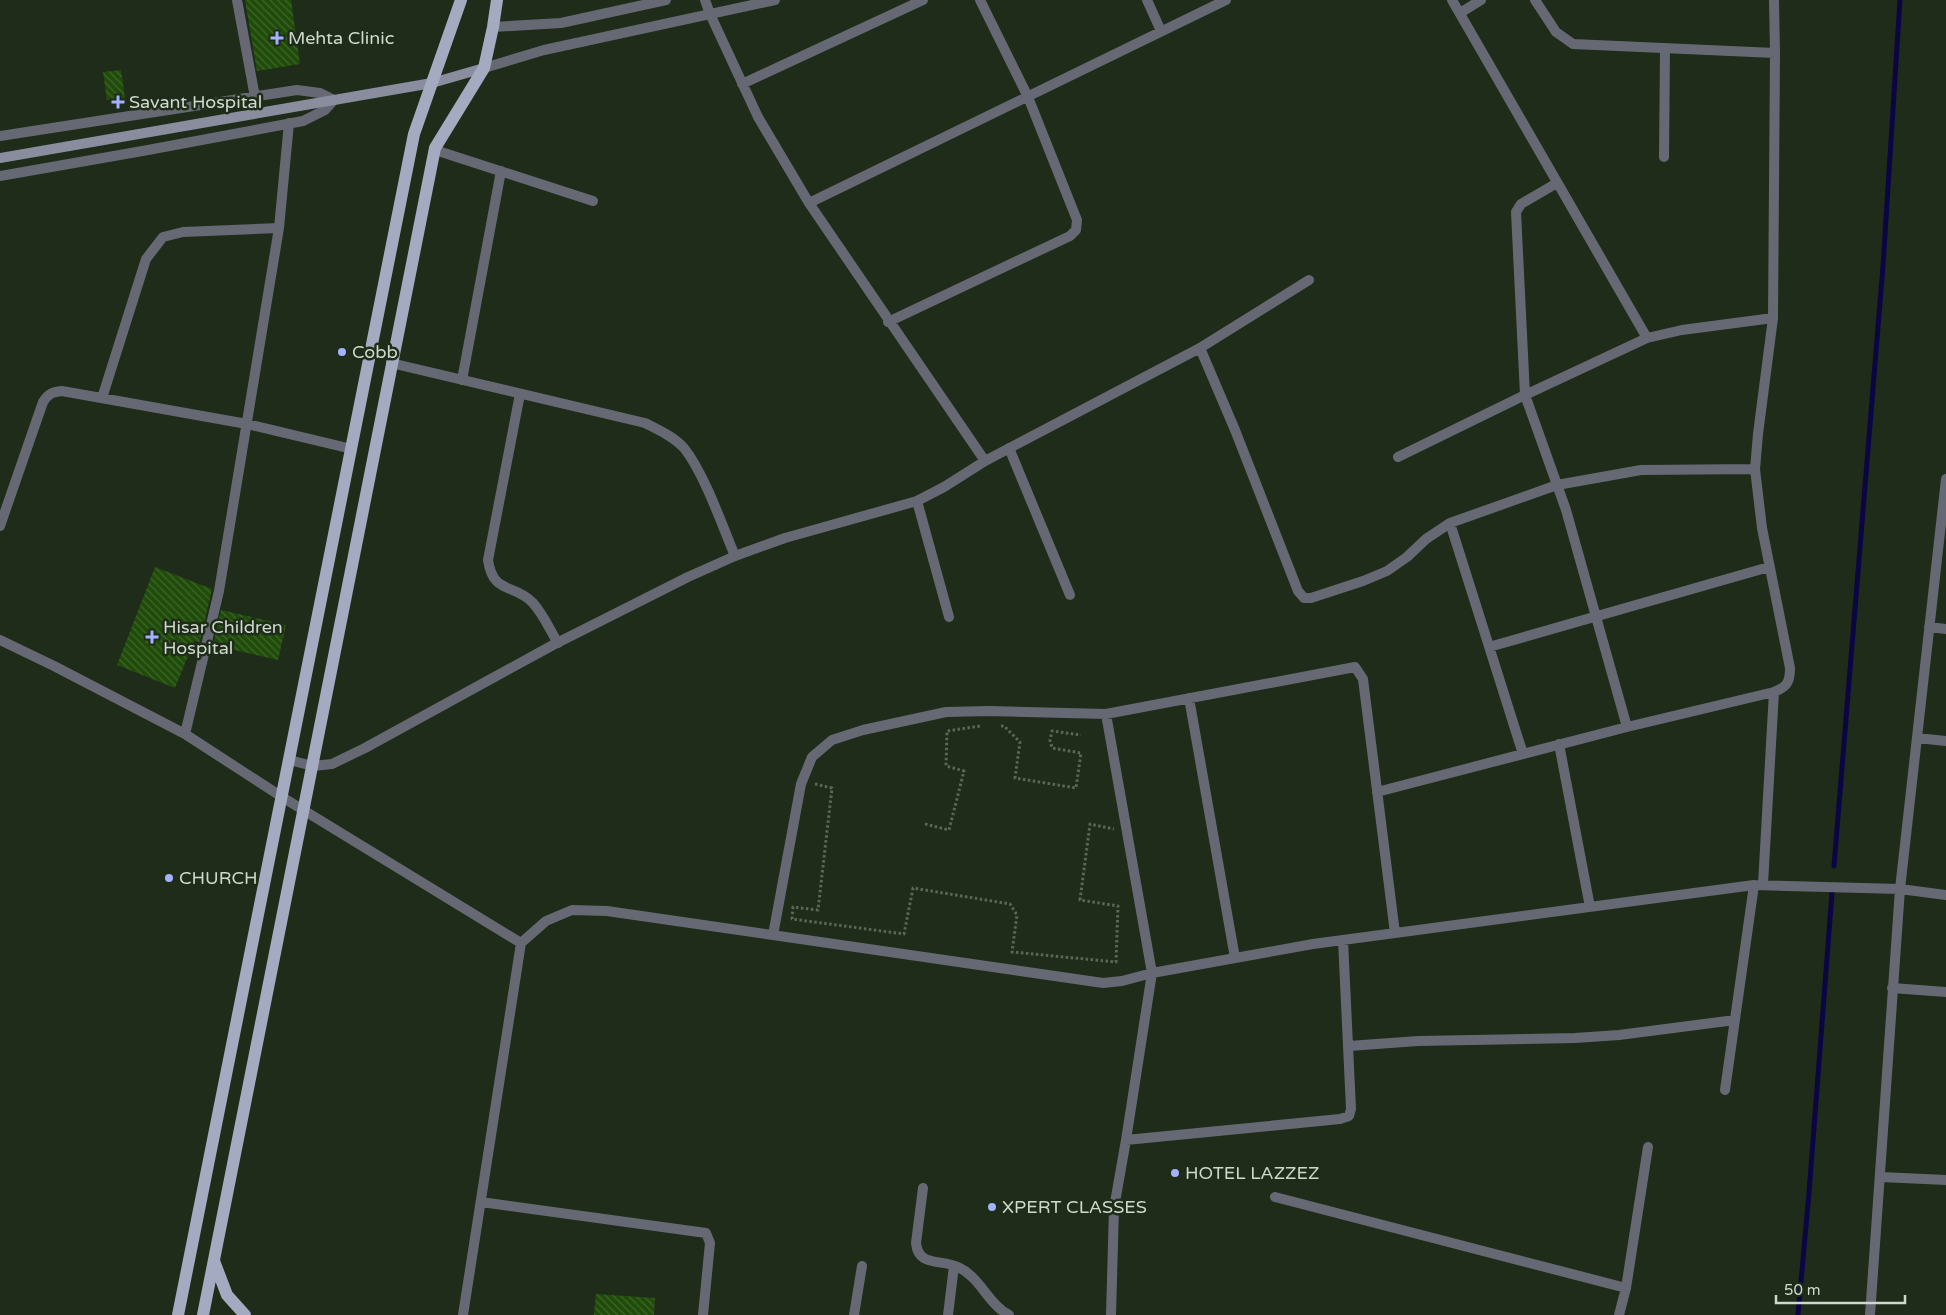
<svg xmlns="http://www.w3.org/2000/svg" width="1946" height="1315" viewBox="0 0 1946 1315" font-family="'Varela Round',sans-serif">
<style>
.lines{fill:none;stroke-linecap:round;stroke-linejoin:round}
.stream{stroke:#0b0643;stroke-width:5}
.building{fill:url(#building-back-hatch)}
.path{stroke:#5b6757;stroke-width:3;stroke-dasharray:2.5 2.5;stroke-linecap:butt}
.service{stroke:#666973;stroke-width:10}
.minor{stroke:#666973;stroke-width:10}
.tertiary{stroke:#666973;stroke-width:10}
.secondary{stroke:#898d9e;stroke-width:10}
.primary{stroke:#a4aac0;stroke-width:12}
.poi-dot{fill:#a2b2fd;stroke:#1e2c19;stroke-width:2}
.labels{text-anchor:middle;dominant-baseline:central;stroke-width:5;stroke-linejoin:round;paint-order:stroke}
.poi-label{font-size:18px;fill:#cfd8cc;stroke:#1e2c19;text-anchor:start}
</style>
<defs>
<pattern id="building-back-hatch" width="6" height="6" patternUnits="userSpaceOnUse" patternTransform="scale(1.25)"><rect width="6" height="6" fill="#204c0a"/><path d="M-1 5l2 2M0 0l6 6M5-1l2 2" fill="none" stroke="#3f652c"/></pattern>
</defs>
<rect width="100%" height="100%" fill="#1e2c19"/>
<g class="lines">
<path class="stream" d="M1834,866L1883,266L1900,0
M1798,1315L1809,1193L1832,893"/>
</g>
<path class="building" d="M245,0H291L300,64L257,71Z
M121,70L125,98L107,100L103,72Z
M155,567L212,589L200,642L194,641L175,688L117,665Z
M221,610L286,625L278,660L213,645Z
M596,1294L655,1298L654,1315H594Z"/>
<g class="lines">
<path class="path" d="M1001,726H1004L1020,742L1015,778L1076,788L1081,753L1052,748L1050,740L1052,731L1081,735
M815,784L832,788L818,910L793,907L792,919L904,934L913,888L1010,904L1017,915L1012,952L1116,962L1118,906L1080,900L1090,824L1114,829
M925,824L949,830L964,771L946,766L947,731L980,726"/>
<path class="service" d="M435,150L593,201
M1664,157L1665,49
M1200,348L1309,280
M391,363L645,423C659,430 674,437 684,448C704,473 722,525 735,556
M462,380L501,171
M520,394L488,560C493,595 514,583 533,603C543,614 550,630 558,643
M1009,448L1070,595
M917,501L949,617"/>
<path class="minor" d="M237,0L255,97
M1147,0L1161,31
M1452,0L1647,338
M1535,0L1556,32L1573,44L1775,53L1774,0
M1460,13L1481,0
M742,84L923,0
M0,136L297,90L320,93L334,100L325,110L303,121L148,150L0,176
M1557,183L1521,204L1516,212L1525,395L1566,510L1627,727
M809,203L1226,0
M888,322L1070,236L1076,230L1077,220L1028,97L980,0
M102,398L146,259L163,237L183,232L279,228
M1398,457L1525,395L1647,338L1682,330L1773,318
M985,461L1200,348L1235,430L1298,591L1304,598H1311L1363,581L1387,571L1407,557L1426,539L1450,523L1557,485L1641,470L1755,469
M1450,523L1523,754
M0,526L43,402C48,394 52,392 62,391L247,424L352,449
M1929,627L1946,629
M0,640L54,666L185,734L282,797L521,943
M1489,647L1769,567
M1189,698L1235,958
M1106,714L1152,973L1126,1140L1114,1208L1111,1315
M185,734L219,591L279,228L289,123
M1917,738L1946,741
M1559,744L1590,907
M289,760L313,766L332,764L365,748L553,645L688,577L735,556L785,538L917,501L944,487L985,461L809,203L758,117L710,14L705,0
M1377,792L1627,727L1774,692
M1763,884L1774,692C1787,687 1790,682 1790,668L1762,528L1755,469L1758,434L1773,318L1775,53
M773,935L801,784L812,757L832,740L863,730L946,712L989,711L1106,714L1355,667L1363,679L1395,933
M1892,988L1946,992
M1349,1046L1418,1041L1575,1038L1619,1035L1735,1020
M1725,1090L1754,885
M1126,1140L1340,1119L1349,1116L1351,1109L1343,940
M1881,1177L1946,1180
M923,1188L916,1243C918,1267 941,1259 958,1267C980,1277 988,1304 1009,1315
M1275,1197L1626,1288
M481,1202L706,1233L710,1243L703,1315
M463,1315L521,943L546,921L572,910L607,911L1103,983L1122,981L1152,973L1313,944L1754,885L1900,889L1946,895
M854,1315L862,1266
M948,1315L954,1266
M1619,1315L1626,1288L1648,1147
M1870,1315L1900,889L1946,479"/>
<path class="tertiary" d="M493,27L561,23L666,0
M484,68L544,50L775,0"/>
<path class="secondary" d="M0,158L432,83L484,68"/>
<path class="primary" d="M214,1261L227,1295L245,1315
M178,1315L414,134L461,0
M203,1315L435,148L484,68L493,27L497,0"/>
</g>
<g class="poi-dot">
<path d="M274.5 30.5h5v5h5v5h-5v5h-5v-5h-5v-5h5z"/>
<path d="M115.5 94.5h5v5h5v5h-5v5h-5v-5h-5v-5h5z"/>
<circle cx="342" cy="352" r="5"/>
<path d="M149.5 629.5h5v5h5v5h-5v5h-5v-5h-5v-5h5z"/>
<circle cx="169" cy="878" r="5"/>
<circle cx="1175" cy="1173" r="5"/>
<circle cx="992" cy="1207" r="5"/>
</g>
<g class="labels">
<g class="poi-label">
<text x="288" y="38">Mehta Clinic</text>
<text x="129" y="102">Savant Hospital</text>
<text x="352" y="352">Cobb</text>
<text x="163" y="627">Hisar Children<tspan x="163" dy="21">Hospital</tspan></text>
<text x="179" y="878">CHURCH</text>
<text x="1185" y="1173">HOTEL LAZZEZ</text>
<text x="1002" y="1207">XPERT CLASSES</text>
</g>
</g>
<path d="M1776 1295v8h129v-8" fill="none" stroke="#cfd8cc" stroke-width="2.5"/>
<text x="1784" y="1295" font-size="15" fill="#cfd8cc" stroke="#1e2c19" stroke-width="4" paint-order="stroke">50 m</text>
</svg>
